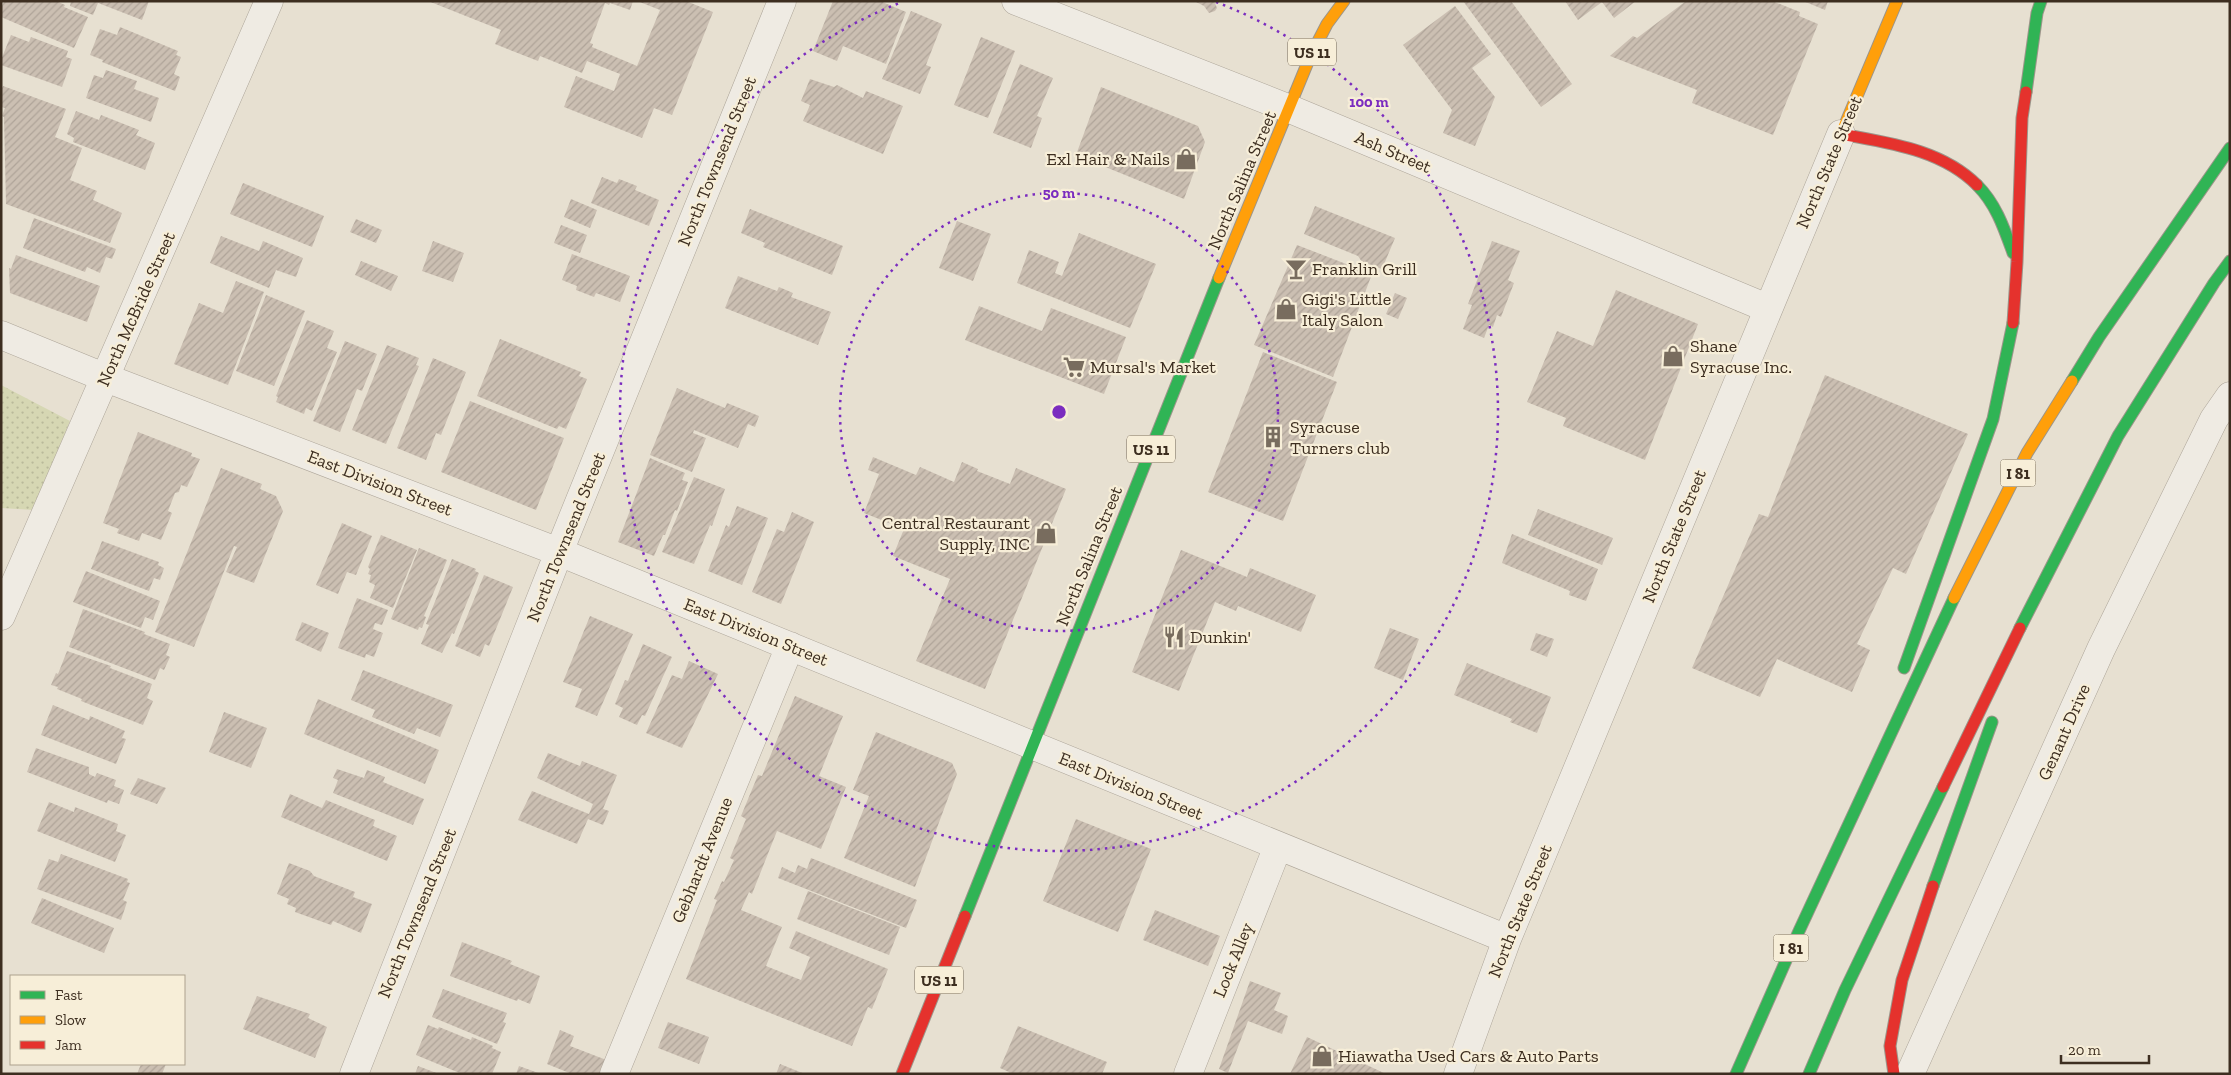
<svg xmlns="http://www.w3.org/2000/svg" width="2231" height="1075" viewBox="0 0 2231 1075" font-family="'Zilla Slab',serif">
<style>
.park{fill:url(#park-dots)}
.building{fill:url(#building-hatch)}
.lines{fill:none;stroke-linecap:round;stroke-linejoin:round}
.street-casing{stroke:#ada599;stroke-width:29}
.fast-casing{stroke:#9c958a;stroke-width:13}
.slow-casing{stroke:#9c958a;stroke-width:13}
.jam-casing{stroke:#9c958a;stroke-width:13}
.street{stroke:#efebe3;stroke-width:28}
.fast{stroke:#30b455;stroke-width:11}
.slow{stroke:#ff9f0a;stroke-width:11}
.jam{stroke:#e5322d;stroke-width:11}
.ring{fill:none;stroke:#7b2cbf;stroke-width:2.5;stroke-dasharray:2.5 5}
.labels{text-anchor:middle;dominant-baseline:central;stroke-width:4.5;stroke-linejoin:round;paint-order:stroke}
.shield{fill:#f7eed8;stroke:#756857;stroke-width:1}
.shield-label{font-size:16px;font-weight:bold;fill:#3d2e20}
.street-label{font-size:18px;fill:#3d2e20;stroke:#f7eed8}
.poi-label{font-size:18px;fill:#3d2e20;stroke:#f7eed8;text-anchor:start}
.centre{fill:#7b2cbf;stroke:#f7eed8;stroke-width:2.5}
.ring-label{font-size:15px;text-anchor:middle;font-weight:bold;fill:#7b2cbf;stroke:#f7eed8;stroke-width:4.5;stroke-linejoin:round;paint-order:stroke}
</style>
<defs>
<pattern id="park-dots" width="8" height="8" patternUnits="userSpaceOnUse" patternTransform="scale(1.25)"><rect width="8" height="8" fill="#d6d7b3"/><path d="M2 2h.1M6 6h.1" fill="none" stroke="#b9b99a" stroke-width="1.8" stroke-linecap="round"/></pattern>
<pattern id="building-hatch" width="6" height="6" patternUnits="userSpaceOnUse" patternTransform="scale(1.25)"><rect width="6" height="6" fill="#cbbfb2"/><path d="M-1 1l2-2M0 6l6-6M5 7l2-2" fill="none" stroke="#afa499"/></pattern>
</defs>
<rect width="100%" height="100%" fill="#e7e0d1"/>
<path class="park" d="M1,385L70,421L34,510L1,508Z"/>
<path class="building" d="M4,1H56L65,5L64,7L88,17L74,48L1,17V9Z
M71,1H149L142,20L98,3L93,15L70,6Z
M428,1H633L630,10L610,3L609,5L605,3L590,43L593,44L592,47L637,66L660,10L637,1H686L713,12L672,115L654,108L642,138L564,107L576,76L614,91L620,74L587,61L582,73L540,56L538,61L495,44L501,30Z
M833,1H880L906,12L886,64L843,46L837,61L813,51Z
M1194,1H1214L1217,8L1215,11L1209,13L1204,6Z
M1463,1H1511L1572,84L1541,107Z
M1565,1H1636L1614,18L1602,2L1578,20Z
M1686,1H1772L1800,12L1799,16L1818,24L1773,135L1692,103L1697,90L1610,56L1633,36L1637,38Z
M1803,1H1828L1825,10Z
M1455,6L1491,54L1472,68L1495,97L1475,146L1443,133L1452,110L1403,45Z
M911,11L942,24L926,65L931,67L920,94L882,79Z
M120,27L178,51L176,55L181,57L174,74L180,77L175,91L102,62L103,60L90,55L100,29L117,35Z
M11,35L29,42L31,37L68,51L66,57L72,59L62,87L1,65V60Z
M981,37L1015,51L988,118L954,105Z
M1020,64L1053,78L1037,116L1042,118L1031,148L993,133Z
M106,70L137,81L134,89L159,98L151,122L86,98L94,75L103,78Z
M810,79L834,87L837,85L863,98L866,91L903,106L883,154L803,121L810,105L801,101Z
M3,86L66,109L55,137L82,148L70,180L97,191L93,200L122,213L110,243L6,204L4,117L2,116L5,108L1,107V91Z
M1101,87L1198,126L1205,142L1184,199L1076,155Z
M76,111L99,120L101,115L139,130L136,135L155,143L145,170L73,142L74,138L67,134Z
M602,177L617,183L619,179L637,186L635,190L659,200L649,226L591,203Z
M243,183L324,216L312,247L230,214Z
M571,199L597,210L590,228L564,217Z
M1315,206L1395,238L1382,269L1362,262L1358,256L1304,234Z
M750,209L843,246L832,275L763,247L765,243L741,233Z
M34,218L116,249L112,259L106,257L100,273L87,267L85,272L23,248Z
M356,219L382,230L376,243L350,232Z
M957,221L991,234L973,281L939,268Z
M561,225L587,235L580,253L554,243Z
M1079,233L1156,264L1130,328L1017,283L1029,250L1059,262L1055,273L1062,276Z
M221,236L259,251L263,241L303,258L296,277L276,270L269,288L210,263Z
M433,241L464,253L453,282L422,271Z
M1492,241L1520,251L1508,280L1514,283L1501,317L1497,315L1493,327L1489,325L1484,338L1463,329L1472,305L1468,304Z
M1297,245L1372,274L1333,377L1254,345Z
M572,254L630,276L620,302L596,293L594,297L576,290L577,286L562,280Z
M16,255L100,286L87,322L10,293L9,268L11,269Z
M361,261L398,276L391,291L355,275Z
M738,276L777,291L779,287L793,293L791,297L831,312L818,345L725,308Z
M236,281L264,292L228,385L174,364L199,303L223,313Z
M1616,290L1698,324L1645,460L1563,426L1566,418L1527,402L1557,331L1593,346Z
M1395,293L1407,298L1398,319L1386,314Z
M266,295L305,311L274,386L236,371Z
M979,306L1042,331L1051,308L1126,337L1104,394L965,340Z
M307,320L334,331L327,348L337,352L312,411L306,408L304,414L276,402L278,397L276,396Z
M500,339L581,372L579,376L587,379L566,429L559,426L557,429L477,396Z
M345,341L377,354L362,391L357,389L340,432L313,421Z
M387,345L419,358L416,365L419,366L386,444L352,430Z
M1263,352L1337,382L1283,521L1208,492Z
M433,358L466,372L441,435L436,433L426,460L397,448Z
M1825,375L1968,434L1906,574L1893,568L1857,644L1870,650L1852,692L1777,659L1760,697L1692,668L1759,514L1768,517Z
M677,388L725,408L727,403L759,416L755,427L748,424L738,448L694,430L693,433L706,438L692,472L650,455Z
M470,401L564,438L536,510L441,472Z
M138,432L192,453L191,456L200,459L187,487L181,485L179,492L175,493L168,511L172,513L161,540L142,533L139,541L117,533L119,529L103,523Z
M873,457L916,475L920,467L954,482L962,462L978,469L977,471L1010,484L1016,468L1066,489L985,689L916,661L950,579L893,556L904,529L864,513L879,474L868,470Z
M650,458L685,473L682,480L688,482L677,511L675,510L665,535H663L654,556L618,542Z
M221,468L262,484L260,489L276,496L283,511L254,583L226,572L237,547L234,546L194,647L155,632Z
M694,477L725,489L712,526L710,525L694,564L662,552Z
M737,506L768,518L742,585L708,571L726,525L729,527Z
M1538,509L1613,538L1602,565L1528,535Z
M792,512L814,522L781,604L752,592L777,529L784,532Z
M342,523L372,536L356,575L347,572L338,594L316,585Z
M1512,534L1598,569L1586,601L1569,595L1570,591L1502,563Z
M381,535L417,550L393,608L370,598L375,585L369,582L371,575L368,574L370,569L368,567Z
M102,541L159,562L158,565L164,568L160,580L154,578L149,591L91,569Z
M419,548L447,560L424,616L426,617L422,628L419,627L418,630L391,619Z
M1181,550L1247,577L1250,568L1316,595L1301,632L1238,606L1236,611L1215,602L1179,691L1132,672Z
M452,559L476,569L475,571L479,573L454,634L452,633L442,653L421,644L429,625L426,624Z
M86,571L160,601L153,620L145,617L141,628L73,602Z
M484,575L513,587L489,646L485,644L480,657L455,646Z
M357,598L388,610L382,625L375,623L373,629L383,633L374,657L366,654L365,658L338,648Z
M83,609L145,632L144,634L170,644L166,655L170,657L164,670L160,668L155,680L69,647Z
M590,616L633,634L597,716L575,707L582,689L563,682Z
M302,622L329,633L321,652L295,640Z
M1390,628L1419,639L1403,680L1374,668Z
M1536,633L1554,639L1547,657L1530,650Z
M643,644L672,657L645,716L642,715L637,725L619,717L623,708L615,704L625,680L628,681Z
M67,651L111,666L110,668L152,684L147,698L153,701L143,725L81,701L82,699L57,689L58,687L51,685L56,673L58,674Z
M689,661L718,674L682,748L646,733L672,675L682,679Z
M1467,663L1551,697L1537,733L1510,722L1512,719L1454,695Z
M363,670L453,705L440,737L417,728L414,734L372,717L375,710L351,700Z
M795,696L843,716L819,776L846,787L821,849L777,831L752,894L749,892L741,910L782,927L766,966L801,980L810,957L789,948L796,931L888,969L872,1009L868,1007L852,1046L686,979L717,900L714,899L722,881L724,882L734,860L730,858L746,819L741,816L758,775L762,776Z
M318,699L439,750L425,784L304,734Z
M53,705L89,720L90,716L125,731L122,738L126,739L116,764L41,735Z
M224,712L267,728L251,768L209,752Z
M876,732L952,763L957,774L915,887L844,858L869,796L853,790Z
M36,748L89,767V774L95,777L97,773L116,780L114,786L124,790L119,804L108,800L107,803L27,772Z
M548,753L580,766L582,761L617,775L603,809L609,811L603,825L588,819L577,844L518,820L532,791L589,814L593,804L537,778Z
M337,769L364,778L367,770L385,777L383,782L424,799L413,825L333,793L338,780L333,778Z
M138,778L166,788L157,804L130,794Z
M290,794L322,808L326,800L375,820L373,826L397,836L387,861L281,817Z
M49,802L74,812L75,807L118,824L116,831L126,835L115,862L37,831Z
M1076,819L1151,849L1118,932L1043,901Z
M61,854L128,879L127,882L130,883L123,900L127,902L121,920L37,889L49,859L58,862Z
M811,858L917,900L906,928L778,878L782,867L795,873L798,865L807,869Z
M289,863L310,871L314,876L355,892L353,897L372,904L361,933L333,921L331,925L295,912L296,908L287,904L289,899L277,894Z
M808,891L900,927L889,955L797,919Z
M42,898L114,928L104,953L31,923Z
M1155,910L1220,936L1208,966L1143,940Z
M462,942L512,961L510,964L540,976L530,1004L518,999L517,1001L450,976Z
M1250,981L1281,993L1274,1010L1288,1016L1282,1034L1248,1021L1228,1073L1219,1069Z
M443,989L507,1013L503,1022L506,1023L497,1044L432,1017Z
M257,996L310,1014L308,1018L327,1027L315,1058L243,1029Z
M668,1022L709,1037L699,1064L658,1048Z
M428,1025L438,1029L439,1027L471,1040L472,1037L493,1046L492,1048L501,1052L492,1074H462L416,1055Z
M1018,1026L1107,1062L1102,1074H1008L1009,1072L1000,1068Z
M560,1030L574,1036L570,1046L609,1061L604,1074H572L547,1064Z
M1307,1037L1386,1074H1290Z
M141,1064H166L162,1074H137Z
M780,1064L805,1074H776Z
M418,1066L439,1074H415Z
M519,1066L541,1074H516Z"/>
<g class="lines">
<g class="street-casing">
<path id="street" d="M1016,1L1290,109L1767,308
M1,335L106,378L559,552L1507,939
M1,616L269,1
M354,1074L559,552L782,1
M614,1074L790,646
M1188,1074L1278,846
M1458,1074L1507,939L1841,134
M1910,1074L2101,649L2214,419L2230,396"/>
</g>
<g class="fast-casing">
<path id="fast" d="M2026,92L2037,13L2041,1
M1977,185C1996,204 2004,228 2013,253
M2072,381L2099,337L2230,148
M2020,628L2118,436L2214,283L2230,261
M1904,668L1993,419L2013,323
M1933,886L1992,722
M965,916L1219,278
M1736,1074L1799,931L1954,598
M1809,1074L1845,990L1943,787"/>
</g>
<g class="slow-casing">
<path id="slow" d="M1841,134L1897,1
M1219,278L1310,57L1327,24L1344,1
M1954,598L2027,453L2072,381"/>
</g>
<g class="jam-casing">
<path id="jam" d="M1841,134C1888,143 1941,149 1977,185
M2013,323L2017,262L2022,118L2026,92
M1943,787L2020,628
M902,1074L965,916
M1894,1074L1890,1046L1902,980L1933,886"/>
</g>
<use href="#street" class="street"/>
<use href="#fast" class="fast"/>
<use href="#slow" class="slow"/>
<use href="#jam" class="jam"/>
</g>
<g class="ring">
<circle cx="1059" cy="412" r="219"/>
<path d="M1216 2A439 439 0 1 1 902 2"/>
</g>
<defs>
<g id="shop-bare" transform="scale(1.725)"><path d="M-5-2.5h2.3a2.7 3.5 0 0 1 5.4 0H5L5.5 6h-11ZM-1.5-2.5h3a1.5 2.3 0 0 0-3 0Z" fill="#786c5e" stroke="#f7eed8" stroke-width="2.5" paint-order="stroke"/></g>
<g id="bar-bare" transform="scale(1.725)"><path d="M-6-5H6L.8 .8V4.5H3.5V6h-7V4.5H-.8V.8Z" fill="#786c5e" stroke="#f7eed8" stroke-width="2.5" paint-order="stroke"/></g>
<g id="supermarket-bare" transform="scale(1.725)"><path d="M-6-5.5h2.5l.6 2H6L4.5 2H-2.5L-4.4-4H-6ZM-1.5 3.2a1.3 1.3 0 1 0 .1 0ZM3 3.2a1.3 1.3 0 1 0 .1 0Z" fill="#786c5e" stroke="#f7eed8" stroke-width="2.5" paint-order="stroke"/></g>
<g id="building-bare" transform="scale(1.725)"><path d="M-4-6H4V6H1V3H-1V6H-4ZM-2.5-4.3h1.7v1.8h-1.7ZM.8-4.3h1.7v1.8H.8ZM-2.5-1h1.7V.8h-1.7ZM.8-1h1.7V.8H.8Z" fill="#786c5e" stroke="#f7eed8" stroke-width="2.5" paint-order="stroke"/></g>
<g id="restaurant-bare" transform="scale(1.725)"><path d="M-5-6h1v4h1v-4h1v4h1v-4h1v5L-1.5 .5V6h-2V.5L-5-1ZM5-6V6H3V1.5H1.5Q1.5-4 5-6Z" fill="#786c5e" stroke="#f7eed8" stroke-width="2.5" paint-order="stroke"/></g>
</defs>
<g fill-rule="evenodd">
<use href="#shop-bare" x="1186" y="159"/>
<use href="#bar-bare" x="1296" y="269"/>
<use href="#shop-bare" x="1286" y="309"/>
<use href="#shop-bare" x="1673" y="356"/>
<use href="#supermarket-bare" x="1074" y="367"/>
<use href="#building-bare" x="1273" y="437"/>
<use href="#shop-bare" x="1046" y="533"/>
<use href="#restaurant-bare" x="1174" y="637"/>
<use href="#shop-bare" x="1322" y="1056"/>
</g>
<g class="labels">
<g class="shield">
<rect x="1288" y="38.5" width="48" height="27" rx="4"/>
<rect x="1127" y="435.5" width="48" height="27" rx="4"/>
<rect x="2000.5" y="459.5" width="35" height="27" rx="4"/>
<rect x="1773.5" y="934.5" width="35" height="27" rx="4"/>
<rect x="915" y="966.5" width="48" height="27" rx="4"/>
</g>
<g class="shield-label">
<text x="1312" y="52">US 11</text>
<text x="1151" y="449">US 11</text>
<text x="2018" y="473">I 81</text>
<text x="1791" y="948">I 81</text>
<text x="939" y="980">US 11</text>
</g>
<g class="street-label">
<text transform="translate(1393 152) rotate(23)">Ash Street</text>
<text transform="translate(717 161) rotate(-68)">North Townsend Street</text>
<text transform="translate(1829 162) rotate(-67)">North State Street</text>
<text transform="translate(1242 180) rotate(-67)">North Salina Street</text>
<text transform="translate(136 309) rotate(-66)">North McBride Street</text>
<text transform="translate(380 483) rotate(21)">East Division Street</text>
<text transform="translate(1674 536) rotate(-68)">North State Street</text>
<text transform="translate(566 537) rotate(-68)">North Townsend Street</text>
<text transform="translate(1089 556) rotate(-68)">North Salina Street</text>
<text transform="translate(756 632) rotate(22)">East Division Street</text>
<text transform="translate(2064 732) rotate(-66)">Genant Drive</text>
<text transform="translate(1131 786) rotate(22)">East Division Street</text>
<text transform="translate(702 860) rotate(-68)">Gebhardt Avenue</text>
<text transform="translate(1520 911) rotate(-68)">North State Street</text>
<text transform="translate(417 913) rotate(-68)">North Townsend Street</text>
<text transform="translate(1233 960) rotate(-68)">Lock Alley</text>
</g>
<g class="poi-label">
<text x="1170" y="159" text-anchor="end">Exl Hair &amp; Nails</text>
<text x="1312" y="269">Franklin Grill</text>
<text x="1302" y="299">Gigi's Little<tspan x="1302" dy="21">Italy Salon</tspan></text>
<text x="1690" y="346">Shane<tspan x="1690" dy="21">Syracuse Inc.</tspan></text>
<text x="1090" y="367">Mursal's Market</text>
<text x="1290" y="427">Syracuse<tspan x="1290" dy="21">Turners club</tspan></text>
<text x="1030" y="523" text-anchor="end">Central Restaurant<tspan x="1030" dy="21">Supply, INC</tspan></text>
<text x="1190" y="637">Dunkin'</text>
<text x="1338" y="1056">Hiawatha Used Cars &amp; Auto Parts</text>
</g>
</g>
<circle cx="1059" cy="412" r="8" class="centre"/>
<g class="ring-label">
<text x="1369" y="107">100 m</text>
<text x="1059" y="198">50 m</text>
</g>
<rect width="2231" height="1075" fill="none" stroke="#3d2e20" stroke-width="5"/>
<rect x="10" y="975" width="175" height="90" fill="#f7eed8" stroke="#ada18e"/>
<rect x="20" y="991" width="25" height="8" fill="#30b455" stroke="#ada18e"/>
<text x="55" y="1000" font-size="15" fill="#3d2e20">Fast</text>
<rect x="20" y="1016" width="25" height="8" fill="#ff9f0a" stroke="#ada18e"/>
<text x="55" y="1025" font-size="15" fill="#3d2e20">Slow</text>
<rect x="20" y="1041" width="25" height="8" fill="#e5322d" stroke="#ada18e"/>
<text x="55" y="1050" font-size="15" fill="#3d2e20">Jam</text>
<path d="M2061 1055v8h88v-8" fill="none" stroke="#3d2e20" stroke-width="2.5"/>
<text x="2068" y="1055" font-size="15" fill="#3d2e20" stroke="#f7eed8" stroke-width="4" paint-order="stroke">20 m</text>
</svg>
